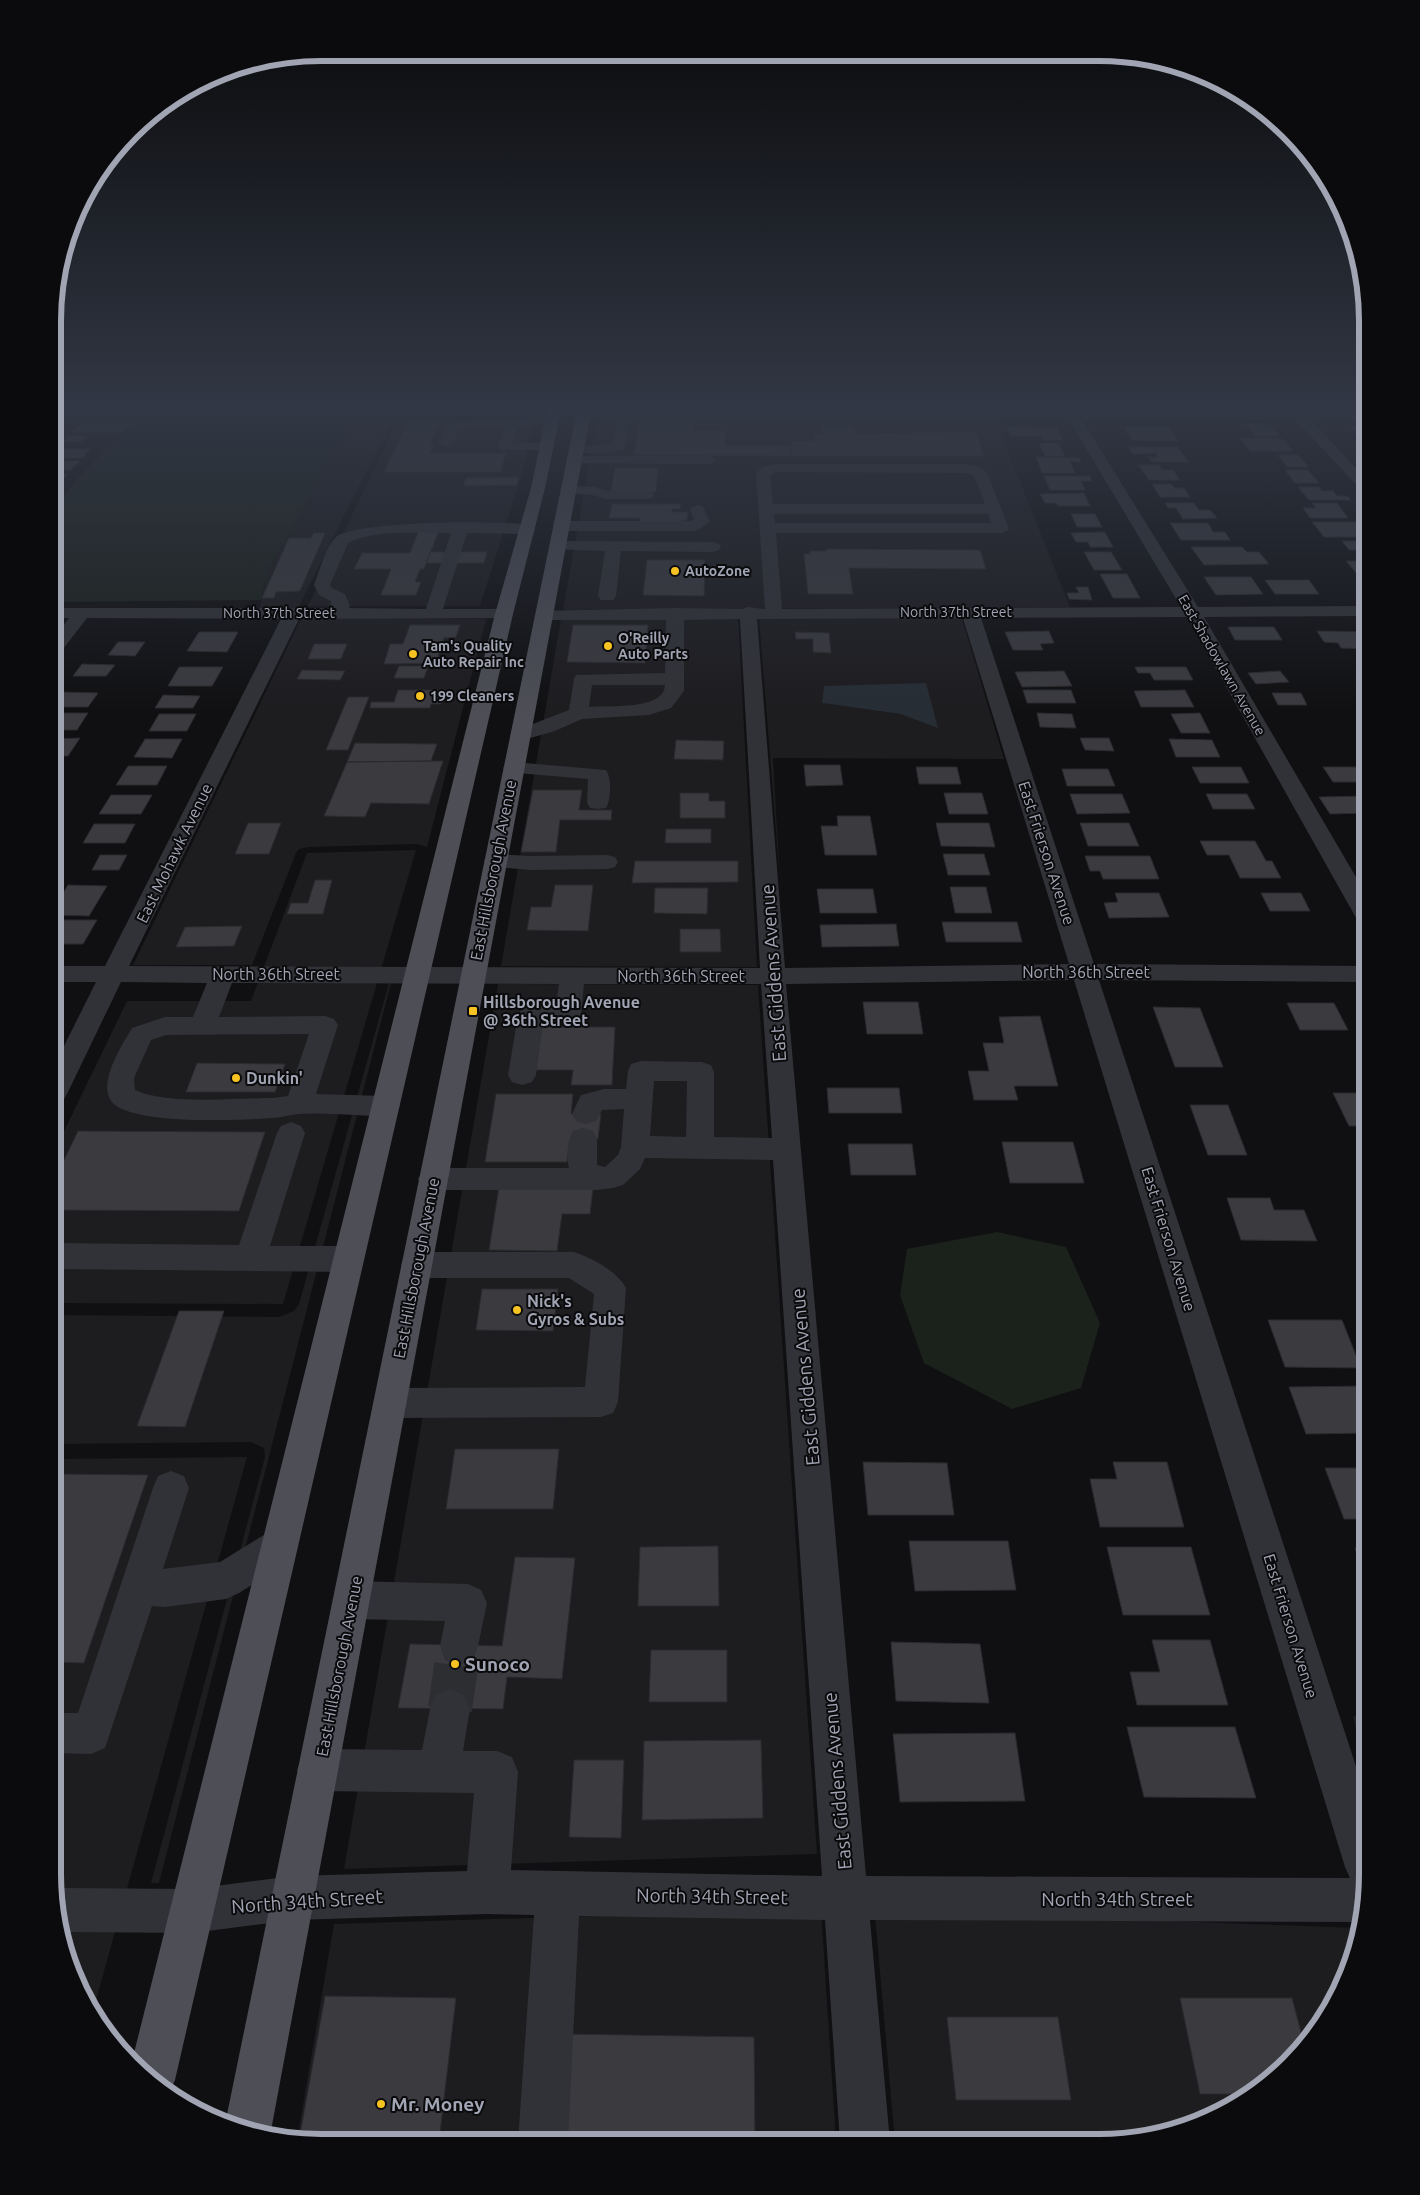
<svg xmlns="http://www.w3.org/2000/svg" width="1420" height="2195" viewBox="0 0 1420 2195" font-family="Ubuntu,sans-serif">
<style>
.built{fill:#1d1c1f;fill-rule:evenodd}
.green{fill:#1b221c}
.water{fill:#272d35}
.building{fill:#3a3a3f;stroke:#2b2a2e}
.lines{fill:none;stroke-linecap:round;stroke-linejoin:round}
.minor-tunnel{stroke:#2d2e32;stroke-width:44;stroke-dasharray:44 22;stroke-linecap:butt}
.minor{fill:#313237;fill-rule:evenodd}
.major{fill:#4d4e56;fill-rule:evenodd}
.poi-dot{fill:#f7c323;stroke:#0b0b0d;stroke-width:2}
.labels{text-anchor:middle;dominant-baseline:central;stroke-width:4;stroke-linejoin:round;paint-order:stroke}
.far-poi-label{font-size:14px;font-weight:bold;fill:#a1a5b3;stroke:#0b0b0d;text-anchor:start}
.far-street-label{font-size:14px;fill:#a1a5b3;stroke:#0b0b0d}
.street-label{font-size:16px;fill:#a1a5b3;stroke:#0b0b0d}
.poi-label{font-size:16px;font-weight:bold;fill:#a1a5b3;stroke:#0b0b0d;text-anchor:start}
.near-street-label{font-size:19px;fill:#a1a5b3;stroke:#0b0b0d}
.near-poi-label{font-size:19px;font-weight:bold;fill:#a1a5b3;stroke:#0b0b0d;text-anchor:start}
.rim{fill:none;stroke:#a1a5b3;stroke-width:6}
</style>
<rect width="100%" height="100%" fill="#101012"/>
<path class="built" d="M153,406H537L535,415L145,416Z
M599,406H1183L1189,414H598Z
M534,417L521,477L480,606H308L399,418Z
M355,418H393L299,606L301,609H259L267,573Z
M597,419H995L1070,607L563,610Z
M961,616L1004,759L773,758L780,883L759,617ZM824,686L937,727L900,714L823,703Z
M302,617L486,619L427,847L417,844L309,847L299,849L296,853L252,965H133Z
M738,617L757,967L501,966L561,619Z
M416,850L283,1304L53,1303L54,1152L127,1001H251L307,853Z
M389,983H391L159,1883H151L265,1457L264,1448L251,1442L53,1444V1315L279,1317L294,1311L299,1304Z
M498,984L758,985L817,1854L344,1869Z
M247,1457L93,2011L73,1977L53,1874V1459Z
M1367,1715V1773L1353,1716Z
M821,1909L836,2142L297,2140L334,1924Z
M983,1914L1359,1928L1360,1929L1353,1961L1322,2024L1263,2087L1202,2122L1100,2142H895L875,1915Z"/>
<path class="green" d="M139,417L355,418L267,573L261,600L54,602V507L83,473Z
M997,1232L1066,1247L1100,1323L1081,1388L1012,1409L924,1363L900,1295L907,1249Z"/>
<path class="water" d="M926,683L938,728L900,714L822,703L824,686Z"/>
<path class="building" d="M312,406H342L340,408L310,409Z
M470,406H522L521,409H469Z
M622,406H667L662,407V409H622Z
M690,406H711V409H689Z
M408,421H440L430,445H434L430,453H506L500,472H384Z
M640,421L694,422L693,431H725V446H791L792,456L634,455Z
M81,424H132L123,432H72Z
M1246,424H1269L1279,436H1255Z
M822,427H854L855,434L976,432L984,456H792L791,441H815V434H823Z
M1007,427L1057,428L1063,440H1043L1040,436H1010Z
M1124,427H1169L1178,441L1132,440Z
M1350,427H1367V437H1359Z
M68,436H86L81,442H62Z
M1240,438L1283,439L1293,451H1250Z
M1039,443H1058L1065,456H1045Z
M1128,447H1177L1189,462H1152L1148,457H1158L1156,453L1133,454Z
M57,449H90L82,458H55Z
M1278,455H1298L1309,467H1287Z
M1036,457L1079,458L1081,462L1070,461L1075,473H1042Z
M55,461H80L70,470H54Z
M1138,465H1159L1162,470H1173L1180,480H1149Z
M615,468H658L656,492H611Z
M1285,470H1308L1319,483H1295Z
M54,474H68L59,484H54Z
M1044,476H1090L1092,481H1081L1085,490H1050Z
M519,477L517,485L463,486L466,478Z
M1152,484H1171L1174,488H1184L1190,497H1160Z
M1298,487H1319L1322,491H1333L1337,496H1347L1351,500H1309Z
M1084,493L1090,506H1058L1056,503H1045L1040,494Z
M1165,503H1194L1199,510H1210L1217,518L1183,519L1176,508H1168Z
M1312,503H1337L1348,518H1310L1303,508H1316Z
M612,504H681L680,509H672V512H688L687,520L670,523H639L640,518H609Z
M1071,514H1095L1102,527H1077Z
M1312,522H1357L1367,537H1324Z
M1170,523H1208L1213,532H1225L1230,540H1181Z
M419,530H439L424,569H420L415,582H421L416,595H381L391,569H354L362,553H410Z
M1105,532L1113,547H1090L1088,542H1076L1071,533Z
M314,533H325L300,591L276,592L274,598H262L289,538H311Z
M1342,541H1367V555H1362L1359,550H1349Z
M1191,547H1242L1247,552H1259L1269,564L1204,565Z
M826,549L980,550L986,569L849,568L853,594H808L804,554H810V551H826Z
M430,552H487L484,563H426Z
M1084,552H1111L1122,570H1094Z
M647,560H705L704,596L643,595Z
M1346,561H1367V575H1358Z
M1100,574H1127L1140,598H1113Z
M1204,577H1251L1263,594L1216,595Z
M1265,580H1309L1319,594H1275Z
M1076,587H1088L1092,600L1069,599L1067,593H1079Z
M410,625H460L456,637L444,638L436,663L384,664L390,644H403Z
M573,625H648L645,663L567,662Z
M1228,627H1274L1282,640H1235Z
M1049,631L1054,643L1040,644L1043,650H1013L1005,632Z
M1317,631L1367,632V649L1341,648L1338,643L1324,642Z
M199,632H238L227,652L187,651Z
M795,632L829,633L831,653L813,652V639H796Z
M118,642H145L135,656L108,655Z
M314,644H347L341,659H308Z
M82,664L115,665L106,676H73Z
M399,666H428L424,678H394Z
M179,667H223L212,686H168Z
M1135,667H1186L1193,680H1154L1150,673H1138Z
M302,670L345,671L340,680L297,679Z
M1064,671L1072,686L1022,687L1015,672Z
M1280,671L1289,682L1256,684L1248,673Z
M1356,683H1367V698Z
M398,690H446L441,704H431L430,708H370L371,702H394Z
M1023,690H1071L1076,703H1027Z
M1185,690L1194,707H1141L1134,691Z
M62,692L98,693L88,707H54V702Z
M1272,693H1301L1307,705H1278Z
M163,695L200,696L193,708H155Z
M348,697H369L348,750H326Z
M59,713H88L77,730H54V720Z
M1037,713L1072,714L1076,728L1040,727Z
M1200,713L1210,733H1181L1171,714Z
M159,714H196L187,731H149Z
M80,738L68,756H54V739Z
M1080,738H1109L1114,751L1085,750Z
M145,739H182L172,758L134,757Z
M1169,739L1212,740L1220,757H1176Z
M676,740L724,741L723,760L674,759Z
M355,743L437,744L431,761L347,762Z
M431,761H443L429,804L371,803L365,817L324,816L347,762Z
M804,765H840L843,785L806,786Z
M128,766H167L157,785H116Z
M916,767H957L961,784H919Z
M1192,767H1241L1249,783H1200Z
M1323,767H1367V782H1333Z
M1062,769H1108L1115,786H1067Z
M533,790H582L579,810H612L611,820H560L556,852H521Z
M680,793H709V801H725V818H680Z
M944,793H982L988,814H949Z
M1070,794H1122L1130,813L1077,814Z
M1206,794H1247L1255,809H1213Z
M111,795H152L141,814H99Z
M1367,796V813L1330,814L1319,797Z
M837,816H870L877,855H825L821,826H838Z
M248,823H281L269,854H235Z
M936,823H989L995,847L941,846Z
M1080,823H1129L1139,846H1088Z
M94,824H135L125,843H83Z
M666,829H711V843H665Z
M1200,841H1255L1266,861H1272L1281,878H1240L1229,855H1207Z
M943,854H984L990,875H948Z
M100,855H127L119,870H92Z
M1085,856H1150L1159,879H1103L1100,871H1090Z
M635,861H738V882L632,883Z
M315,880H332L323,914H287L291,903H308Z
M68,885L107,886L89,916L54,915V895H62Z
M555,885H593L588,931L527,930L531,907H551Z
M950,887H986L992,913H955Z
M655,888H708L707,914L654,913Z
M817,889H873L877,913H820Z
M1115,893H1159L1169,917L1109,918L1104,903L1118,902Z
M1261,893H1301L1310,911H1270Z
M54,920H97L83,944H54Z
M942,922H1017L1022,942H946Z
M896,924L899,946L822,947L820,925Z
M242,926L234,946L176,947L185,927Z
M680,929H720L721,952H680Z
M863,1002H918L923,1034H867Z
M1287,1003H1334L1348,1030H1300Z
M1153,1007L1200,1008L1223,1067H1175Z
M1040,1016L1058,1086H1014L1018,1100H974L968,1071H989L983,1043H1004L999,1017Z
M538,1027H615L612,1085H571L573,1070H533Z
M197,1063L285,1064L275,1092H186Z
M827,1088H899L902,1113H829Z
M1333,1093H1367V1126H1349Z
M496,1094H573L571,1114H601L598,1139H570L567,1162H485Z
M1190,1105H1228L1247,1155H1208Z
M78,1131L265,1132L239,1211L53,1210V1183Z
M1002,1142H1073L1084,1183H1010Z
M848,1144H912L916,1175H851Z
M499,1187L593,1188L590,1214H562L557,1251L489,1250Z
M1227,1198H1270L1274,1210H1304L1317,1241L1241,1240Z
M482,1289H558L553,1331L476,1330Z
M179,1311H224L185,1427L137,1426Z
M1268,1320H1342L1361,1368L1285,1367Z
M1367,1386V1433L1306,1434L1289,1387Z
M455,1449H559L553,1509H446Z
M863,1462L947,1463L954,1515H868Z
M1113,1462H1167L1184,1527H1100L1090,1479H1117Z
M1325,1468H1367V1519H1344Z
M53,1474L148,1475L84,1663L53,1662Z
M909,1541H1008L1016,1590L915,1591Z
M718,1546L719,1606H638L640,1547Z
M1107,1547H1191L1210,1615H1123Z
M1355,1548H1367V1581Z
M515,1557L575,1558L562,1679L507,1677L503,1709L398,1708L410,1644L502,1646Z
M1152,1640H1210L1228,1705H1137L1130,1672H1160Z
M891,1642L980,1644L989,1703L896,1701Z
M651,1650H727V1702H649Z
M1127,1727H1235L1256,1798L1144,1797Z
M1015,1733L1025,1801L900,1802L893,1734Z
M761,1740L763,1818L642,1820L644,1741Z
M574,1760H624L621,1838L569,1837Z
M325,1996L456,1998L439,2141L299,2140Z
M1180,1998H1292L1304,2043L1263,2087L1250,2094H1200Z
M947,2017H1058L1071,2100H956Z
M562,2034L754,2037L755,2142L554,2141Z
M971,2135L1081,2136L1082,2142H971Z"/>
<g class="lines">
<path class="minor-tunnel" d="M450,1709L459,1646"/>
<path class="minor" d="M59,406H74L60,421L55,422V411Z
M583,412H1367V420H1311L1367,480V492L1362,491L1296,420H1082L1198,607L1367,606V616L1204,617L1367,896V923L1359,921L1355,916L1187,617L981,618L1094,964L1367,966V982L1099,980L1367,1800V1892L1361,1922L870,1920L890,2142H840L825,1920L579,1916L568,2141H518L534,1915L487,1914L294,1920L192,1933L64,1932L56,1890L60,1888L192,1889L294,1876L467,1871L474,1793L318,1791L303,1785L297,1770L303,1755L318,1749L422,1750L430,1709L436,1695L450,1689L464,1695L470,1709L463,1751H497L512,1757L518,1772L511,1870L822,1876L773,1160L645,1158L640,1169L623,1185L613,1188L596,1190H433L423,1187L418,1179L423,1171L433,1168H569C566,1156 567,1142 573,1131L583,1128L593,1131L597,1139V1165L605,1167L618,1155L621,1147L624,1109L602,1110L596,1121L586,1124L576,1121L572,1114L581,1095L604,1089H626L628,1071L631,1064L641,1061L701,1062L711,1065L714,1072V1137L772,1138L761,984H584L581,1015L577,1021L568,1024H543L536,1075L532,1082L522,1085L512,1082L508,1075L518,1015L522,1009L531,1006H556L559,984L232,983L219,1017L325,1016L334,1019L338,1025L316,1094L386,1096L396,1099L400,1106L396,1113L386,1116C357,1116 327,1112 298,1114C289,1115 280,1118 272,1118C241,1120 129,1126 111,1101C98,1082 122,1045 132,1028L165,1017H193L207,983L121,982L68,1092L64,1099L54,1102V1066L96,982H54V966H105L281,619L87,618L60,653L54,654V637L69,618H54V608H331V601L319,595L314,585C320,570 325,548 336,537C353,521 507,519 533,526L535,529L533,532L527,534L467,533L443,609H504L510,610L513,614L510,618L299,619L129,966L760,968L740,619L684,620V691L671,708L649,715L582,719L555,731L520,741L513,739L510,735C513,731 559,714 569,710L574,679L576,675L665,673L666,620H544L538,619L535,615L538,611L675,608L742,609L748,607L765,609L756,473L763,467L777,464H956C966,464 981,465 987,473L1009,528L1007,531L1001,533H776L782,609L1181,607L1069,420H630L625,449C612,454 596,455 582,452L580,449L582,446L613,444L617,420L578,419L576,416L578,413ZM777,472L967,473L974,476L985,504H773L770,475ZM774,514H988L991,523H775ZM451,533L426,609L349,608L350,606L345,594L332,588L330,585L348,543C373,529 422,533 451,533ZM963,618L1069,964L785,968L757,619ZM592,685H665C664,711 608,705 589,707ZM1074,980L1345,1867L1350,1878L866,1876L786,984ZM309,1034L288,1096L273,1098C236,1098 167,1105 135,1090L134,1078L151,1040L166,1035ZM654,1081H687L686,1137L650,1136Z
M553,414L558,415L560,418L558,421L518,427L513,443H547L554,447L552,450H500L498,447L504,428L459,429L451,446L446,447L439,443L449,422L512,420Z
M573,456H710L717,460L710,464L568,463L566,460L568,457Z
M567,486L596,487L607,491H647L652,492L654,495L652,498L647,499H605L593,495L562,493L560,490L562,487Z
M698,505L703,507L710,521L700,529L694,531H561L555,529L553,526L555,523L561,521H691L694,519L690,510L693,507Z
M557,541L713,542L719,544L721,547L719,550L713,552L621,551L616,596L613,600H601L598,596L605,551L551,549L549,546L551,543Z
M513,762L606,770C612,778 611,800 606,808L598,809L590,808L587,803L588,779L506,772L503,768L506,764Z
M495,854L530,856L607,855L615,857L618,862L615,867L607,869L530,870L487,866L484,861L487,856Z
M291,1122L301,1126L305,1133L270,1246H349L360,1250L364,1259L360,1268L349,1272L53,1269V1243L239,1245L277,1133L281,1126Z
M416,1252H574C592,1258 617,1271 626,1288L618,1402L613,1413L601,1417L390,1418L378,1414L373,1403L378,1392L390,1388L585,1387L594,1294L569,1278H416L405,1274L401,1265L405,1256Z
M171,1471L184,1476L189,1488L163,1569L220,1562L267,1533L280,1528L293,1533L298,1546L293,1559L239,1593L226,1599L165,1607L152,1606L105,1748L91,1754L53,1753V1713H78L153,1488L158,1476Z
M352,1581L468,1584L481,1590L487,1603L478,1646L473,1660L459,1665L445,1660L440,1646L445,1621L352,1619L339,1613L333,1600L339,1587Z"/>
<path class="major" d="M548,406H562L545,488L513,614L175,2080L169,2094L158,2087L132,2061L495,614L531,488Z
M578,406H592L270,2136L225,2124Z"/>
</g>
<linearGradient id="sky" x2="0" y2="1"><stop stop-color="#09090a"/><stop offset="0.57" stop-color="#313744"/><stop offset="1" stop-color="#313744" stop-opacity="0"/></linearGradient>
<rect width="1420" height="713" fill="url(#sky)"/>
<g class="poi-dot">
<circle cx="675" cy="571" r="5"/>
<circle cx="608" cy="646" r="5"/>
<circle cx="413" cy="654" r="5"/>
<circle cx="420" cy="696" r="5"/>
<rect x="468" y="1006" width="10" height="10" rx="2.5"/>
<circle cx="236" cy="1078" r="5"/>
<circle cx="517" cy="1310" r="5"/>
<circle cx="455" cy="1664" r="5"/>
<circle cx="381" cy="2104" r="5"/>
</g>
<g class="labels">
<g class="far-poi-label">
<text x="685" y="571">AutoZone</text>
<text x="618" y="638">O'Reilly<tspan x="618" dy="16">Auto Parts</tspan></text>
<text x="423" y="646">Tam's Quality<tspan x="423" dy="16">Auto Repair Inc</tspan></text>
<text x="430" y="696">199 Cleaners</text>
</g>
<g class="far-street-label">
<text x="956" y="612">North 37th Street</text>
<text x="279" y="613">North 37th Street</text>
<text transform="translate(1222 665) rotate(60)">East Shadowlawn Avenue</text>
</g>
<g class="street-label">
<text transform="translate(174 853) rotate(-64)">East Mohawk Avenue</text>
<text transform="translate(1047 853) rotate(72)">East Frierson Avenue</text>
<text transform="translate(493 870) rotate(-79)">East Hillsborough Avenue</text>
<text x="1086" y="972">North 36th Street</text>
<text x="276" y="974">North 36th Street</text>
<text x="681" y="976">North 36th Street</text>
<text transform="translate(1169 1239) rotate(73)">East Frierson Avenue</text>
<text transform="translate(416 1268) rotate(-79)">East Hillsborough Avenue</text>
<text transform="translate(1291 1626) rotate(73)">East Frierson Avenue</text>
<text transform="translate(339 1666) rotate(-79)">East Hillsborough Avenue</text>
</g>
<g class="poi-label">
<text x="483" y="1002">Hillsborough Avenue<tspan x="483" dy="18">@ 36th Street</tspan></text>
<text x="246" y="1078">Dunkin'</text>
<text x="527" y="1301">Nick's<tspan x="527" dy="18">Gyros &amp; Subs</tspan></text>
</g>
<g class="near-street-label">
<text transform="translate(773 973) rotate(-94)">East Giddens Avenue</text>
<text transform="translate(805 1377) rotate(-95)">East Giddens Avenue</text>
<text transform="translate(837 1781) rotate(-95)">East Giddens Avenue</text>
<text transform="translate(712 1896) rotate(1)">North 34th Street</text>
<text x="1117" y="1899">North 34th Street</text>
<text transform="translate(307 1901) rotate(-4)">North 34th Street</text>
</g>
<g class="near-poi-label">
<text x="465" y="1664">Sunoco</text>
<text x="391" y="2104">Mr. Money</text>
</g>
</g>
<path d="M0 0H1420V2195H0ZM321 61H1099A260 260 0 0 1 1359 321V1874A260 260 0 0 1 1099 2134H321A260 260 0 0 1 61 1874V321A260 260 0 0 1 321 61Z" fill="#0b0b0d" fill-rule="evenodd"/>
<path class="rim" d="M321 61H1099A260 260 0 0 1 1359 321V1874A260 260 0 0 1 1099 2134H321A260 260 0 0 1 61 1874V321A260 260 0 0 1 321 61Z"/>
</svg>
